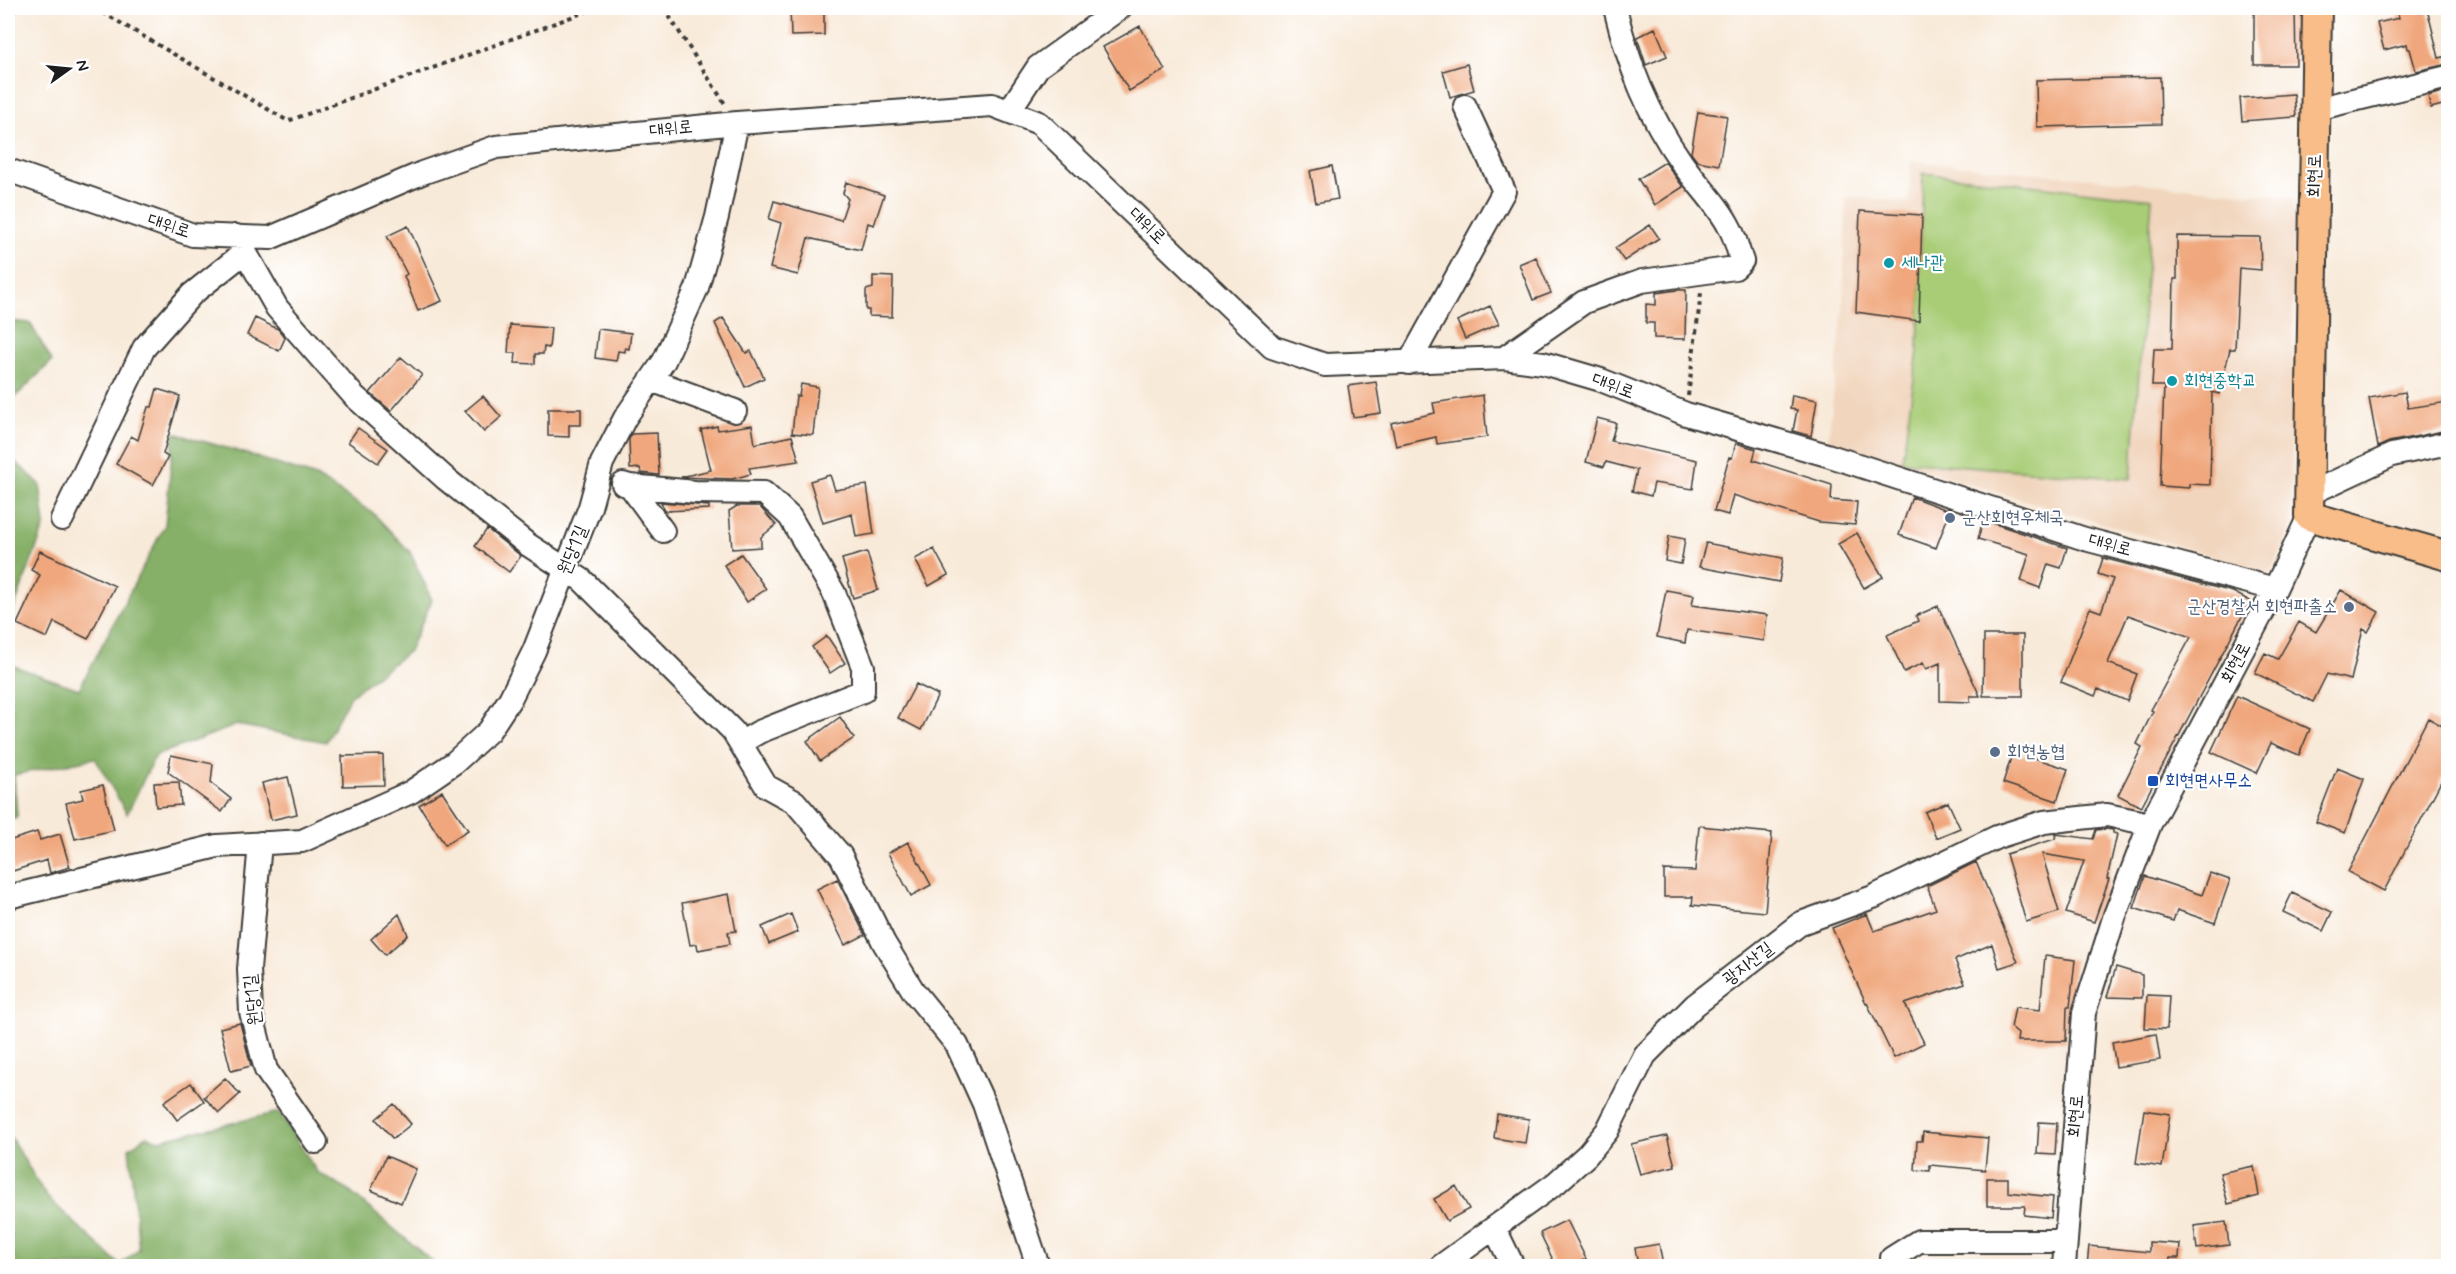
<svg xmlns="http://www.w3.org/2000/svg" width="2456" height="1274" viewBox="0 0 2456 1274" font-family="Mynerve,'Poor Story',sans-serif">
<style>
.built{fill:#f1d5bd}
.green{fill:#a9cd77;stroke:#62744a;stroke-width:1.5}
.forest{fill:#86b068;stroke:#516642;stroke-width:1.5}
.building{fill:#f0a77d}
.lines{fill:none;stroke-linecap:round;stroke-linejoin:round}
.minor-casing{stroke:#3d3b38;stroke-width:26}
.major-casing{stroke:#3d3b38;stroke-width:32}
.path{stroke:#3d3b38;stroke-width:4;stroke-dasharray:4.5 4.5;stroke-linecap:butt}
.minor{stroke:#fff;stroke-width:22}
.major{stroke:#f8bd89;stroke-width:28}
.culture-dot{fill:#0f9aa8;stroke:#fff;stroke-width:2}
.service-dot{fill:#5c6f8a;stroke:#fff;stroke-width:2}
.transit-dot{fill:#1a4fb4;stroke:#fff;stroke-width:2}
.labels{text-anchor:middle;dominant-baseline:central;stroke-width:4.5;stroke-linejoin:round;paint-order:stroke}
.street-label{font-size:18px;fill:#1c1c1c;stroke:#fff}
.culture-label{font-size:18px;fill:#0d838f;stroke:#fff;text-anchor:start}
.service-label{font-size:18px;fill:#4e5e75;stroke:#fff;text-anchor:start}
.transit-label{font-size:18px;fill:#164399;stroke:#fff;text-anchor:start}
</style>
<rect width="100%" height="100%" fill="#fff"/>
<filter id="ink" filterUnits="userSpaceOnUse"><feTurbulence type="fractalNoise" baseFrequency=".0167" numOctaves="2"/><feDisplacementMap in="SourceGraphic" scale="12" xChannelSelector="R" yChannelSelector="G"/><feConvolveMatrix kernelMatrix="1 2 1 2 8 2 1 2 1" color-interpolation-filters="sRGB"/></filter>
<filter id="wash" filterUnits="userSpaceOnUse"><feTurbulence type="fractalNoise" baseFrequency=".008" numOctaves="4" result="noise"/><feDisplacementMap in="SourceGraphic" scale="24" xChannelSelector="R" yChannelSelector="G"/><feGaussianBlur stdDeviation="1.35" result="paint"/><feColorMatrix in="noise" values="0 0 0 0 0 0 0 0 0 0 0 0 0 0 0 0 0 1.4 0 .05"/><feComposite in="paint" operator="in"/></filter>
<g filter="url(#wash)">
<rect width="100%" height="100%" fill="#f8ead9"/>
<path class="built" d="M1911,161L2294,198L2291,530L2270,573L1828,442L1843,310L1846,197L1909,202Z"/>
<path class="green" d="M1923,173L2152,199L2131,479L1902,461L1918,351Z"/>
<path class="forest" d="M8,321L30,323L52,361L8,404Z
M174,433L241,452L316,477L373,513L410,552L432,600L409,651L350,696L326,742L237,725L155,756L127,814L95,758L14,775L17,816L8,822V664L79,689L165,525Z
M8,455L40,484L45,525L8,624V640Z
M279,1112L317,1172L349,1191L433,1262L435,1266H8V1133L46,1196L120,1265L139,1249L129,1148L147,1136L159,1140Z"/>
<g id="blocks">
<path class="building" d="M790,8H824V35L791,36Z
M2254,8H2295L2296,65H2254Z
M2409,8H2427L2439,58L2448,56V64L2416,71L2410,49H2408L2407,44L2384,50L2377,23L2399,18L2397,10Z
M1140,26L1165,70L1129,91L1103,47Z
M1655,28L1667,56L1646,65L1637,37Z
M1467,64L1474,90L1450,97L1443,71Z
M2160,77L2161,124L2037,127L2036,80Z
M2443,92L2446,104L2431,108L2428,96Z
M2294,94L2296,117L2242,121L2240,98Z
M1698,112L1727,116L1719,165L1697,161L1691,153Z
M1665,162L1683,187L1655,205L1638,179Z
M1332,166L1338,199L1316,203L1310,171Z
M846,182L884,195L874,225L868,223L861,250L808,238L798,275L770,268L781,223L769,219L774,201L841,220L848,199L843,193Z
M1860,211L1922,215L1919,321L1856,312Z
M1650,225L1659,238L1624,261L1615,248Z
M408,226L442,301L418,311L404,276L407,274L387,236Z
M2177,236L2260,237L2261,270L2239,268L2235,349H2230L2219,394L2212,392L2210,485L2189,484V488L2160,486L2164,386H2152L2154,349H2172L2174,279H2177Z
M1536,257L1551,293L1533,300L1519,264Z
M873,276L893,277L892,317L869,316V310H866V290L873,288Z
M1677,290H1686L1685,339L1654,338V323H1646V304L1656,305V293Z
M1490,306L1499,324L1465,339L1457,321Z
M255,318L278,329L285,338L279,351L247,335Z
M723,318L746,353L751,351L764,378L745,387L715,323Z
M510,325L551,328L549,348L544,347L543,354H535V364L515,363L516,353H508Z
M598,329L631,333L629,349L625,348V352L618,351L616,361L595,358Z
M401,357L422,375L391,411L370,393Z
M1376,382L1381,413L1353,417L1348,386Z
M801,384L818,387L813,435L792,433L796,396H799Z
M157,389L180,396L163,454L168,457L153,485L116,464L131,436L138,440L148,407H152Z
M2405,392L2408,408L2448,402V430L2389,442L2378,447L2369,398Z
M1483,395L1487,437L1437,444L1436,437L1396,446L1391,423L1435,413L1433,403Z
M1792,395L1817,400L1811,436L1793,431L1797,410L1790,409Z
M483,396L501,417L484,432L465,411Z
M548,409H581V425H569V437L548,436Z
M1597,418L1616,423L1611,441L1697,460L1693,489L1654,483L1651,496L1632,491L1637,470L1606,462L1604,467L1586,462Z
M752,425L755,444L792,436L799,461L749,468L751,474L732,479L681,477L711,470L701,430L717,426L718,430Z
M358,428L388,449L378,463L348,442Z
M657,433L659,475L641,473L640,468L630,469L629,439L632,434Z
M1736,443L1756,449L1753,460L1832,485L1831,500L1857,502L1855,525L1819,522L1733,495L1728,515L1714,511L1729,457L1732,458Z
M830,475L835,490L867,485L874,534L856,537L852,514L823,523L810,481Z
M1912,497L1950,511L1936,548L1899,535Z
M661,502L709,506V509L665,511Z
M737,506H759L776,525L761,537V547L732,549L729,511Z
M1983,520L2067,548L2061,568L2048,564L2040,588L2021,581L2029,554L1978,539Z
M487,529L521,556L509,572L475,546Z
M1857,533L1883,577L1864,588L1838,544Z
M1669,536L1685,539L1681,564L1665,561Z
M1706,543L1783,558L1779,582L1699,567Z
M934,549L948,575L929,586L915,559Z
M40,551L115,586L88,639L54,622L47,638L17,624L40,575L31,570Z
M867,552L878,590L853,598L842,559Z
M741,554L766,589L747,602L724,565Z
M2103,558L2233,592L2250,601L2141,807L2118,795L2142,747L2137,744L2153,711L2151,710L2191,637L2128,615L2108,663L2137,674L2127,701L2098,689L2095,696L2061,682L2090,608L2101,612L2113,579L2098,574Z
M1666,590L1694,595L1692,605L1767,615L1764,641L1687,630L1685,643L1657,637Z
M2341,590L2379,612L2368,632L2363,629L2351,680L2327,674L2313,702L2255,673L2265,653L2278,659L2299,622L2316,632Z
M1938,606L1980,696H1970V702L1940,701V663L1926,669L1923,663L1904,672L1887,635L1918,621L1916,616Z
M1984,635H2023V696H1983Z
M827,636L845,663L830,673L812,647Z
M916,684L938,695L921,730L898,718Z
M2237,696L2310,729L2299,755L2271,743L2257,773L2211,752Z
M840,717L854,738L820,761L807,741Z
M2428,718L2448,729V768L2384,891L2348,872Z
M2013,751L2068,769L2057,801L2003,783Z
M171,755L213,764L211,783L231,799L222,812L168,772Z
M383,755L384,785L343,786L342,756Z
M2337,768L2364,779L2345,833L2316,822Z
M288,777L297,814L271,820L262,783Z
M179,782L181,805L156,807L154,783Z
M103,785L114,830L75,839L66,803L83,799L81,790Z
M442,791L468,830L445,845L419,805Z
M1948,802L1960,828L1936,838L1925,812Z
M1699,826L1772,833L1765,912L1692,905L1693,897H1664V870L1695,871Z
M2106,829L2113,830V833L2117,834L2107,879H2109L2094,922L2066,913L2084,861L2042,854L2059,912L2026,922L2006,854L2055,839L2056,834L2093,839L2096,830Z
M37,832L40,840L60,834L70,867L50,873L47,860L13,871L8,852V841Z
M908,842L931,885L911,896L888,853Z
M1976,862L2018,962L1999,968L1992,944L1955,960L1965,984L1905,1004L1924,1043L1894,1058L1867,1003H1866L1832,928L1867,914L1874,931L1936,909L1927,886Z
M2210,873L2230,880L2215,923L2177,910L2173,921L2134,908L2145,876L2202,895Z
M837,879L865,935L845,945L817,889Z
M2292,893L2332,912L2323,931L2283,912Z
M729,894L736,931L728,932L730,944L698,950L697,944L690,945L682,903Z
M399,914L408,935L385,955L371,939Z
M791,914L798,932L769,944L762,927Z
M2045,956L2075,960L2070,1007H2067L2066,1041H2017L2018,1034L2011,1028L2015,1007L2040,1010Z
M2116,967L2142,975V998L2107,997Z
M2147,995L2169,996L2167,1029L2145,1028Z
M240,1023L251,1066L231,1071L220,1028Z
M2156,1034L2160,1060L2116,1067L2112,1042Z
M225,1078L240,1094L219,1113L204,1097Z
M191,1083L204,1101L177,1120L164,1102Z
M394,1104L411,1124L393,1139L376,1119Z
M2144,1110L2170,1114L2162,1167L2136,1163Z
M1497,1114L1529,1119L1525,1143L1494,1138Z
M2039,1122L2057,1123L2055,1155L2037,1154Z
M1923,1132L1988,1138L1985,1170L1930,1165V1171L1915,1170L1917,1141H1922Z
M1667,1136L1675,1166L1640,1174L1631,1144Z
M386,1156L416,1169L401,1203L371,1190Z
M2254,1166L2259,1196L2228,1204L2220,1173Z
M1987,1178H2008V1192L2053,1197L2051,1218L2024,1215L2025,1206H1987Z
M1456,1186L1469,1209L1447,1221L1434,1199Z
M1567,1220L1586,1259L1571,1266H1556L1540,1233Z
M2226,1222L2229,1245L2197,1249L2194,1226Z
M2149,1242L2180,1244L2179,1258H2170L2169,1266H2087L2089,1246L2149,1252Z
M1659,1244L1663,1266H1638L1635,1248Z"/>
</g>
</g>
<g filter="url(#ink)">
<use href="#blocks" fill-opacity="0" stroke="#3d3b38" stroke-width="1.5"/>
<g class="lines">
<g class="minor-casing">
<path id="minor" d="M2316,109L2448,77
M1009,111L1038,67L1120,8
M8,170L193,235L270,238L422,173L496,147L737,123L992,105L1039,123L1272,347L1325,365L1504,358L1543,363L1601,380L1686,414L1827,455L2085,539L2275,589
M236,236L277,308L354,396L446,479L527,544L582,580L733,731L766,786L795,802L841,856L884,943L914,992L957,1045L984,1104L1038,1266
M1504,358L1584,302L1642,281L1735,268L1742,261C1738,251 1736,240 1731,230C1719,205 1698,186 1682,163C1647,113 1629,66 1615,8
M1409,363L1504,191L1465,106
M651,380L735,411
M623,484L630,486L663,531
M630,486L695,492L764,493L790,517L834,593L863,667V691L759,732L740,743
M2309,494L2392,455L2448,443
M62,519L144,348L192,294L245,252
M260,843L249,969L251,1012L266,1070L316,1142
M8,897L217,846L302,841L411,792L455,762L489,731L510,699L534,651L590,507L602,463L625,418L664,361L697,288L717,217L737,123
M1495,1229L1513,1266
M1441,1266L1556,1183L1587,1155L1607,1131L1645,1055L1695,1005L1801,923L1873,897L1997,837L2044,822L2107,815L2150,824
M1892,1266V1258L1919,1241H2066
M2064,1266L2084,1013L2115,915L2150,824L2275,589L2309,516"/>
</g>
<g class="major-casing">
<path id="major" d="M2317,8L2309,516L2448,556"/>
</g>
<path class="path" d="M95,8L288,121L596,8
M664,8L725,104
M8,22L16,8
M1688,396L1701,293"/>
<use href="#minor" class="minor"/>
<use href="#major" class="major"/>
</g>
</g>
<g class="culture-dot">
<circle cx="1889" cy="263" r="6"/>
<circle cx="2172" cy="381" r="6"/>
</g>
<g class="service-dot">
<circle cx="1950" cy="518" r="6"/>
<circle cx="2349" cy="607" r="6"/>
<circle cx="1995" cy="752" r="6"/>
</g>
<rect class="transit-dot" x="2147" y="775" width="12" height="12" rx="3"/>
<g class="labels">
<g class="street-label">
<text transform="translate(671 129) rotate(-6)">대위로</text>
<text transform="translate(2315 176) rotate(-89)">회현로</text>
<text transform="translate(169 226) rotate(18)">대위로</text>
<text transform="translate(1147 226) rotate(44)">대위로</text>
<text transform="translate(1613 386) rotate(20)">대위로</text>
<text transform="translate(2110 545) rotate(15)">대위로</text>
<text transform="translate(573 550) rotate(-68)">원당1길</text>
<text transform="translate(2236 663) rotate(-62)">회현로</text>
<text transform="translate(1748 964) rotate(-38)">광지산길</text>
<text transform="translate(253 1000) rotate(-96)">원당1길</text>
<text transform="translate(2076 1116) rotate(-85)">회현로</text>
</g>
<g class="culture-label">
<text x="1901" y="263">세나관</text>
<text x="2184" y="381">회현중학교</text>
</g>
<g class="service-label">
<text x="1962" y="518">군산회현우체국</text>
<text x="2337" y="607" text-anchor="end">군산경찰서 회현파출소</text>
<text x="2007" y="752">회현농협</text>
</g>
<g class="transit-label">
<text x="2165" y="781">회현면사무소</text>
</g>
</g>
<rect width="2456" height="1274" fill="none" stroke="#fff" stroke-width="30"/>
<g transform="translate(69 69) rotate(75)" stroke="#ffffff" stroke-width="4.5" paint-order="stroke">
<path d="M0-4.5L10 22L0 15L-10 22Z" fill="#1c1c1c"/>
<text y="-9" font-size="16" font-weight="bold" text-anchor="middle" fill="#1c1c1c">N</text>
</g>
</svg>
